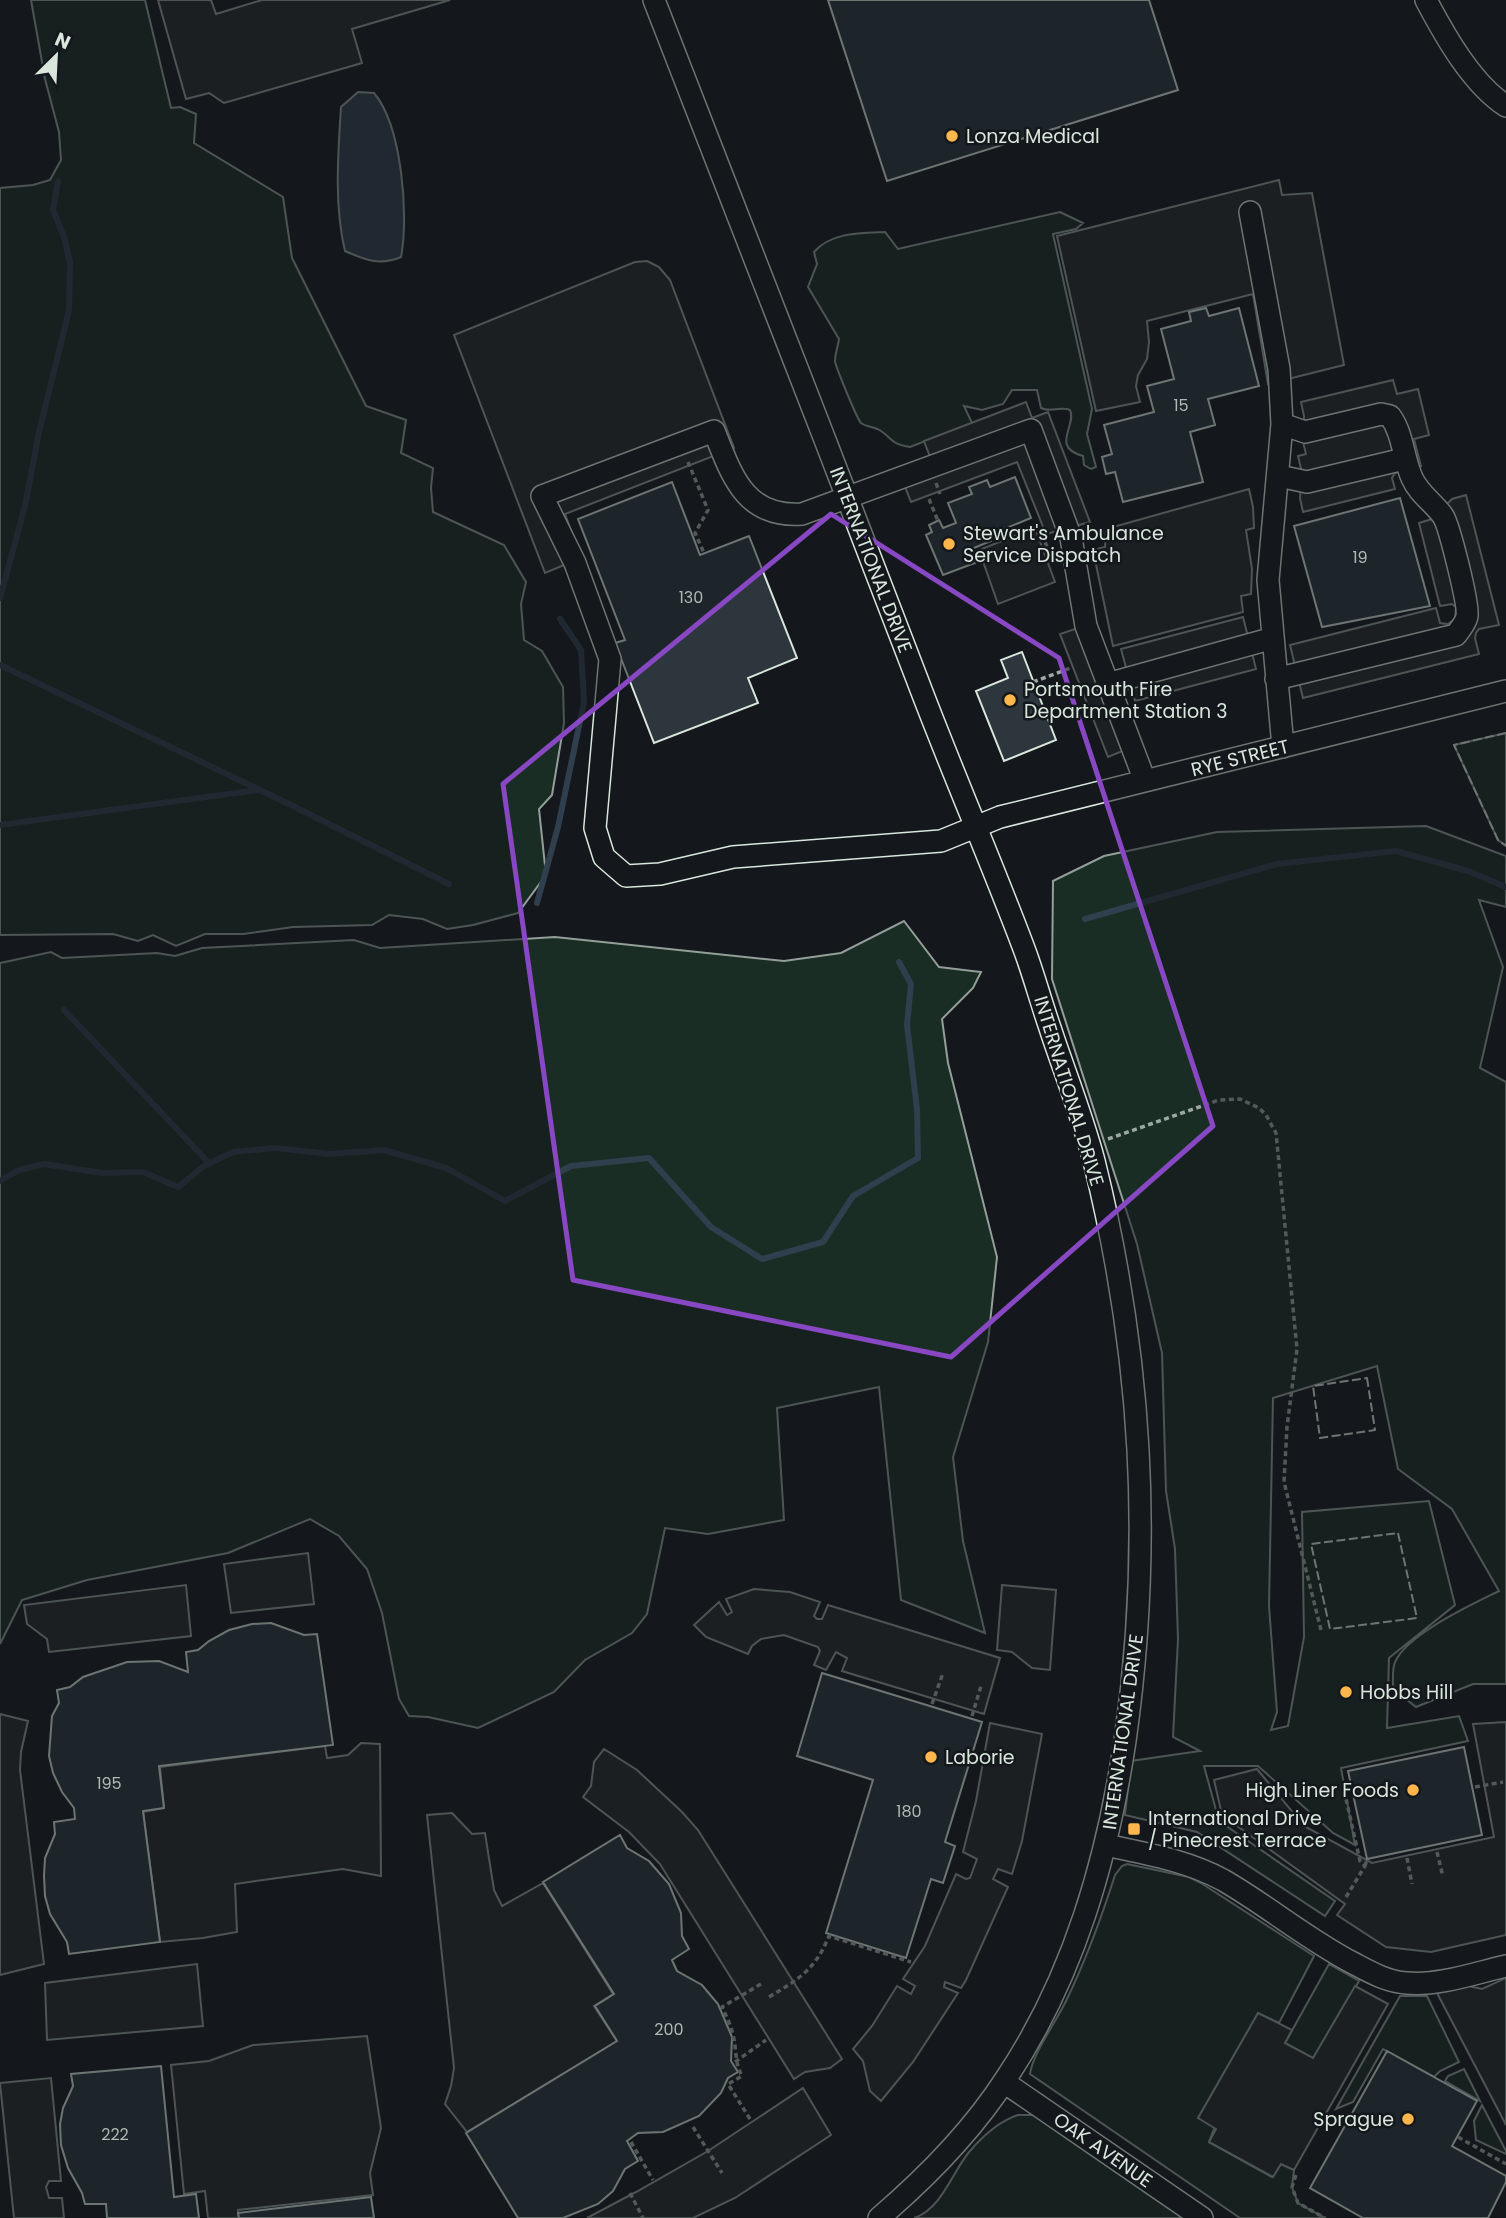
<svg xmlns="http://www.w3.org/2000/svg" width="1506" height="2218" viewBox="0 0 1506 2218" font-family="Poppins,sans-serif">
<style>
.green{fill:#1a2d24;stroke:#939e99;stroke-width:2}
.parking{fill:#24282b;stroke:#939e99;stroke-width:2}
.water{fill:#2f3f4d;stroke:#939e99;stroke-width:2}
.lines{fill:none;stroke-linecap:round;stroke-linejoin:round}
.stream{stroke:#2f3f4d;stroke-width:6}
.building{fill:#2c363c;stroke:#d8e6dc;stroke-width:2}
.minor-casing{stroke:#d8e6dc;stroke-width:24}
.path{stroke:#9da8a2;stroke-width:3.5;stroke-dasharray:5 3.5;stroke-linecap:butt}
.minor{stroke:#14181c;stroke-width:21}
.fence{stroke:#d8e6dc;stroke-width:2;stroke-dasharray:9 3.5;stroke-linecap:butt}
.marked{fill:none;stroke:#8948c3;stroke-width:5;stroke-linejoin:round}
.poi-dot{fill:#ffb74d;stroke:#14181c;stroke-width:2.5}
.labels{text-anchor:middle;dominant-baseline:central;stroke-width:5;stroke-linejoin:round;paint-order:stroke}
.number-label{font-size:16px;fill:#adbab4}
.poi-label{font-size:19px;fill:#d8e6dc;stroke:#14181c;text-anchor:start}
.street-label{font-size:19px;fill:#d8e6dc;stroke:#14181c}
</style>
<rect width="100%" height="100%" fill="#14181c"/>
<path class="green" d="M31,0H145L171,108L180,107L196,114L194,143L283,197L292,258L366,406L406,420L401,453L433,468L431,488L433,512L504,545L526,582L521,604L524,640L542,651L563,687L564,723L552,795L539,809L546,875L518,913L473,925L447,929L423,919L389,915L372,925L293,927L243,934H205L176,946L153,935L138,941L113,934L0,935V188L33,185L50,180L61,160L59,132L45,79Z
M1060,212L1083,223L1076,229L1053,234L1092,409L1087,434L1096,467L1091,469L1084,465L1083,456C1050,447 1077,426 1070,410C1059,406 1051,413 1041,408L1037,390H1012L1003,404L982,410L964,406L972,423L910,447C891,444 894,440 881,431C876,427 866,427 861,423C857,419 835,365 835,361C835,354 838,346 839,339L808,287L817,264L814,252C831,232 861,233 885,232L898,249Z
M1506,733V846L1498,840L1454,745Z
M1426,826L1506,856V907L1479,900L1503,967L1480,1068L1506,1082V1684H1473L1416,1707L1393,1689C1393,1681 1392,1668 1395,1662C1407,1634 1473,1604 1499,1591L1452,1509L1398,1469L1377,1366L1273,1398L1269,1606L1277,1712L1271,1730L1288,1726L1304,1637L1302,1512L1429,1501L1455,1605L1389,1658L1387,1728L1459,1716L1468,1741L1341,1768L1355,1845L1333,1833L1258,1766H1204L1219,1821L1335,1901L1325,1916L1197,1832L1125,1815L1131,1761L1200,1751L1173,1737L1178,1639L1175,1549L1166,1491L1162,1353L1137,1244L1052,979L1053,881L1104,856L1217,832Z
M904,921L939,967L981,972L973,988L942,1019L948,1063L997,1257L988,1342L953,1457L963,1541L985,1633L901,1600L879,1387L777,1408L784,1520L708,1534L665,1528L647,1614L632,1633L585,1660L554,1692L478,1728L428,1717L409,1716L399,1699L382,1613L367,1569L339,1536L310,1519L228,1553L87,1580L22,1600L0,1644V963L51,952L62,958L157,953L175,956L202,948L354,940L380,948L555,937L784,961L841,953Z
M1127,1864L1189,1877L1201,1883L1314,1956L1279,2023L1258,2013L1209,2142L1272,2177L1281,2164L1294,2170L1292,2187L1298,2203L1325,2218H1240L1030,2074C1032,2055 1057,2020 1066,2001C1086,1960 1101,1919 1115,1875L1122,1866Z
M1329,1964L1359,1981L1313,2059L1285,2043Z
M1400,1996H1427L1459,2062L1440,2071L1434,2077L1383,2049L1353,2102L1336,2109Z
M1464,2069L1480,2101L1445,2081L1448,2076Z
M1482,2105L1506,2151V2154L1476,2140L1474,2121Z
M1018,2115H1034L1194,2218H914C942,2209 953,2170 970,2151C982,2137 1000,2121 1018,2115Z"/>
<path class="parking" d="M158,0H211L216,14L262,0H450L352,29L362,63L224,103L209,93L186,99Z
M1279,180L1282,195L1312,193L1344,365L1268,384L1253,294L1147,321L1149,342L1147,359L1138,375L1136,386L1140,402L1096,411L1057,236Z
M647,261L659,267L670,280L734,448L565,514L581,558L545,573L454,335L635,262Z
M1393,380L1397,394L1418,389L1429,435L1414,439L1421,466L1395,473L1392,478L1395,489L1303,512L1300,498L1302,473L1298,456L1306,454L1303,442L1304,416L1301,402Z
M1026,402L1032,418L1048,412L1090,522L1046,534L1017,462L911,502L898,469L930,457L924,441Z
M1249,489L1253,507L1254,528L1246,530L1252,569L1251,594L1241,596L1243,612L1113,646L1093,550L1105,547L1106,529Z
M1466,495L1499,625L1479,629L1476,633L1475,638L1479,654L1303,698L1290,645L1436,608L1440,623L1448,624L1455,619L1456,607L1452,604L1440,606L1419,523L1432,519L1452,499Z
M1035,528L1055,582L998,604L979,550Z
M1243,617L1256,669L1135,701L1121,649Z
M1078,628L1125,750L1108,757L1060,634Z
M308,1553L314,1604L231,1613L224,1564Z
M186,1585L191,1636L49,1652L47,1639L27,1624L24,1605Z
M1002,1585L1056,1590L1050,1670L1032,1668L1012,1652L997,1650Z
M754,1589L790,1592L820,1602L814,1616L817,1619H822L828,1605L1000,1658L984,1714L842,1671L847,1658L836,1652L826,1670L814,1665L820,1651L818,1647L784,1635L761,1639L752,1646L748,1654L706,1637L694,1625L719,1602L727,1615L732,1612L726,1599Z
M0,1714L28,1721L21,1752L20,1770L44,1964L0,1975Z
M1506,1722V1935L1431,1952L1386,1947L1337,1915L1345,1904L1222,1815L1214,1780L1257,1769L1304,1826L1372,1863L1494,1837L1473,1724Z
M990,1723L1042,1734L1022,1841L1012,1874L998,1869L993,1879L1008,1887L966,1980L961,1988L945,1982L944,1987L958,1993L913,2062L881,2101L870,2091L863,2061L853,2049L872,2026L897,1986L911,1994L915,1986L903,1979L925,1946L956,1874L966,1879L970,1878L977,1859L963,1852L976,1801Z
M361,1743L380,1744L381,1876L343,1869L235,1884L237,1932L203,1938L160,1942L143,1812L164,1808L160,1767L325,1746L327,1758L348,1755Z
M604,1749L637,1770L682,1812L698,1830L842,2059L830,2068L805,2072L794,2079L660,1864L629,1832L583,1797L591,1786L594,1762Z
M452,1813L472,1834L485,1833L494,1890L502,1906L543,1883L613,1994L594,2006L617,2041L467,2132L445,2104L451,2086L454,2068L427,1815Z
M197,1964L203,2026L47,2040L45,1983Z
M1506,1978V2125L1436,1991L1451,1982L1482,1989Z
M1355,1986L1388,2004L1294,2170L1281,2164L1273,2177L1209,2142L1216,2129L1198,2118L1258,2013L1292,2030L1285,2043L1313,2058Z
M367,2036L381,2128L370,2173L373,2195L238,2210L239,2218H208L205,2191L184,2194L171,2065L209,2061L253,2045Z
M51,2078L61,2181H49L46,2187L49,2198H62L64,2218H14L0,2083Z
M803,2088L831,2135L735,2198L693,2218H587L636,2192L708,2151Z"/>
<path class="water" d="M358,92L374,93C402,126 409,216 401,257C380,266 365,260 345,251C334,205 338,154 341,107Z"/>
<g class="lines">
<path class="stream" d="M0,598L25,506L39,432L69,310L70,263L64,237L53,210L58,181
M0,665L291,805L449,884
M0,825L258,790
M537,903L558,827L584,702L581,650L560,619
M1085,919L1277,864L1396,851L1468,871L1506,887
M64,1010L209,1163
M0,1181L19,1170L44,1164L102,1173L143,1172L178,1187L204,1166L233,1152L275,1148L330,1154L384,1150L446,1168L505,1201L571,1166L649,1158L711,1227L762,1259L823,1242L853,1196L918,1158L917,1109L907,1025L911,984L899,962"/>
</g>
<path class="building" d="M828,0H1149L1178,90L887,181Z
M1206,308L1209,316L1239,308L1259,386L1208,399L1215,425L1190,432L1203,482L1123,502L1115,472L1106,474L1102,457L1112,454L1104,425L1154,412L1147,386L1174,379L1161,329L1191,321L1189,312Z
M1015,477L1031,518L989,535L991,541L969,550L975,563L943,575L926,535L932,532L929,525L939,520L943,528L956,523L948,503L972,494L969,487L987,480L990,487Z
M672,482L700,555L749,536L797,658L748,678L758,703L654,743L615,643L625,640L578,519Z
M1400,498L1430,606L1322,627L1294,526Z
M1022,652L1056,740L1004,761L976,691L1008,678L1001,660Z
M271,1623L304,1635L317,1634L333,1745L159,1766L164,1808L143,1811L160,1942L69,1954L67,1942L50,1914L45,1896L44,1876L45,1858L55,1834L54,1822L75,1819L74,1808L62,1792L53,1773L49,1756L52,1716L59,1703L57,1690L70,1687L83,1677L127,1662L159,1661L188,1672L186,1652L198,1650L209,1641L229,1630L252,1624Z
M822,1673L982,1722L945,1842L955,1846L943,1883L931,1879L906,1958L826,1933L873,1780L797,1756Z
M1464,1747L1482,1835L1367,1859L1348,1771Z
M620,1835L627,1848L649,1861L669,1884L681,1913L682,1936L689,1949L672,1960L677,1971L702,1985L718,2004L732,2037L731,2061L738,2072L728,2078L721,2093L699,2116L663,2132L638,2133L627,2141L638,2161L625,2169L613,2191L598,2204L563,2218H518L466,2133L617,2041L595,2006L614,1994L543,1882Z
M1387,2051L1477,2101L1452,2146L1506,2176V2182L1488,2218H1363L1310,2188Z
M161,2066L174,2197L196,2194L199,2218H107L106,2204H85L82,2193L68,2168L61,2145L60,2124L63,2108L73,2086L71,2074Z
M371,2197L374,2218H239L238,2213Z"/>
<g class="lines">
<g class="minor-casing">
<path id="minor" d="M654,0C741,227 831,452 917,679C951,769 989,856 1023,946C1033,972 1040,999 1049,1025C1064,1071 1082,1115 1094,1161C1142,1355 1153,1544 1125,1741C1107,1860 1074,1976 1007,2077C973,2130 927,2177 879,2218
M1426,0C1445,36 1472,84 1506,106
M1250,212L1279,369L1282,424L1268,580L1283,747
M1279,476L1307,482L1404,459
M1276,679L1456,635C1460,629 1466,623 1467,616C1469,604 1449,525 1443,516C1433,502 1419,494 1412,478C1403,458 1403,433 1390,416L1381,414L1305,432L1282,424
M1107,684L1273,638
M1145,781L1086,626L1071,538L1031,430L802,514C745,518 732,476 714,431L542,496L575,563L610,659L595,828L604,857L626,876L660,874L733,857L941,841L1000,817L1506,691
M1106,1845C1147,1854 1186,1860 1223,1880C1268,1906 1307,1939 1353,1963C1370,1972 1387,1982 1407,1983C1439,1986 1475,1973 1506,1966
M1004,2082L1202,2218"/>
</g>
<path class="path" d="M688,462L708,510L695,533L704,553
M936,483L940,494
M929,499L938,521
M1045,542L1049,552
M1033,682L1073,667
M1108,1139L1219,1100L1240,1099L1259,1108L1266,1115L1276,1133L1297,1349L1287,1427L1284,1482L1321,1630
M932,1704L943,1673
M972,1716L981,1686
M1475,1787L1503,1782
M1437,1852L1443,1877
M1407,1858L1412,1884
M1365,1866L1367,1859
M1346,1897L1365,1866L1360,1861L1346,1799
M769,1997C799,1979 815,1970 829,1936L911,1962
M735,2062L766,2040
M750,2119L728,2084L742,2076C734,2061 737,2050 733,2035C731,2025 726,2016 722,2007L761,1984
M693,2127L722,2173
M1458,2137L1506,2164
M631,2142L653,2180
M1296,2175L1292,2187L1298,2203L1325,2218
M630,2193L643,2218"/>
<use href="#minor" class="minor"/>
<path class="fence" d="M1506,733L1454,745L1498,840L1506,846
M1367,1378L1375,1430L1320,1438L1313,1386Z
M1398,1533L1417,1618L1330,1629L1311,1544Z"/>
</g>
<path d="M0 0H1506V2218H0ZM831,514L1059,658L1213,1126L951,1357L573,1280L503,784Z" fill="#14181c" fill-opacity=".55" fill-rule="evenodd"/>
<path class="marked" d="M831,514L1059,658L1213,1126L951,1357L573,1280L503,784Z"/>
<g class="poi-dot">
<circle cx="952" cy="136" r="7"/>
<circle cx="949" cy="544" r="7"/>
<circle cx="1010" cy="700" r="7"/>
<circle cx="1346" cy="1692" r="7"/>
<circle cx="931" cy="1757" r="7"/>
<circle cx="1413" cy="1790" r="7"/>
<rect x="1127" y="1822" width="14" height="14" rx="3.5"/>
<circle cx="1408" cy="2119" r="7"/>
</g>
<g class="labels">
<g class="number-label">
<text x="1181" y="405">15</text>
<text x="1360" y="557">19</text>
<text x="691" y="597">130</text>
<text x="109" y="1783">195</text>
<text x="909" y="1811">180</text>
<text x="669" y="2029">200</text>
<text x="115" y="2134">222</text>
</g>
<g class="poi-label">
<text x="966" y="136">Lonza Medical</text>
<text x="963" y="533">Stewart's Ambulance<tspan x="963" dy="22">Service Dispatch</tspan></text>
<text x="1024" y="689">Portsmouth Fire<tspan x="1024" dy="22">Department Station 3</tspan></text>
<text x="1360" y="1692">Hobbs Hill</text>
<text x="945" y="1757">Laborie</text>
<text x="1399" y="1790" text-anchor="end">High Liner Foods</text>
<text x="1148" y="1818">International Drive<tspan x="1148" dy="22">/ Pinecrest Terrace</tspan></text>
<text x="1394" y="2119" text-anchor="end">Sprague</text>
</g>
<g class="street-label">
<text transform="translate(871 560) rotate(69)">INTERNATIONAL DRIVE</text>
<text transform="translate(1240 758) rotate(-14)">RYE STREET</text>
<text transform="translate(1069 1091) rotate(73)">INTERNATIONAL DRIVE</text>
<text transform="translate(1123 1732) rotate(-82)">INTERNATIONAL DRIVE</text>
<text transform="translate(1103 2150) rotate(35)">OAK AVENUE</text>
</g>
</g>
<g transform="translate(56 56) rotate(24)" stroke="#14181c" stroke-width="5" paint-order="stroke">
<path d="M0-5L12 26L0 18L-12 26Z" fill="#d8e6dc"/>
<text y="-10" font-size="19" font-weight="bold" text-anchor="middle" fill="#d8e6dc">N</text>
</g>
</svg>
